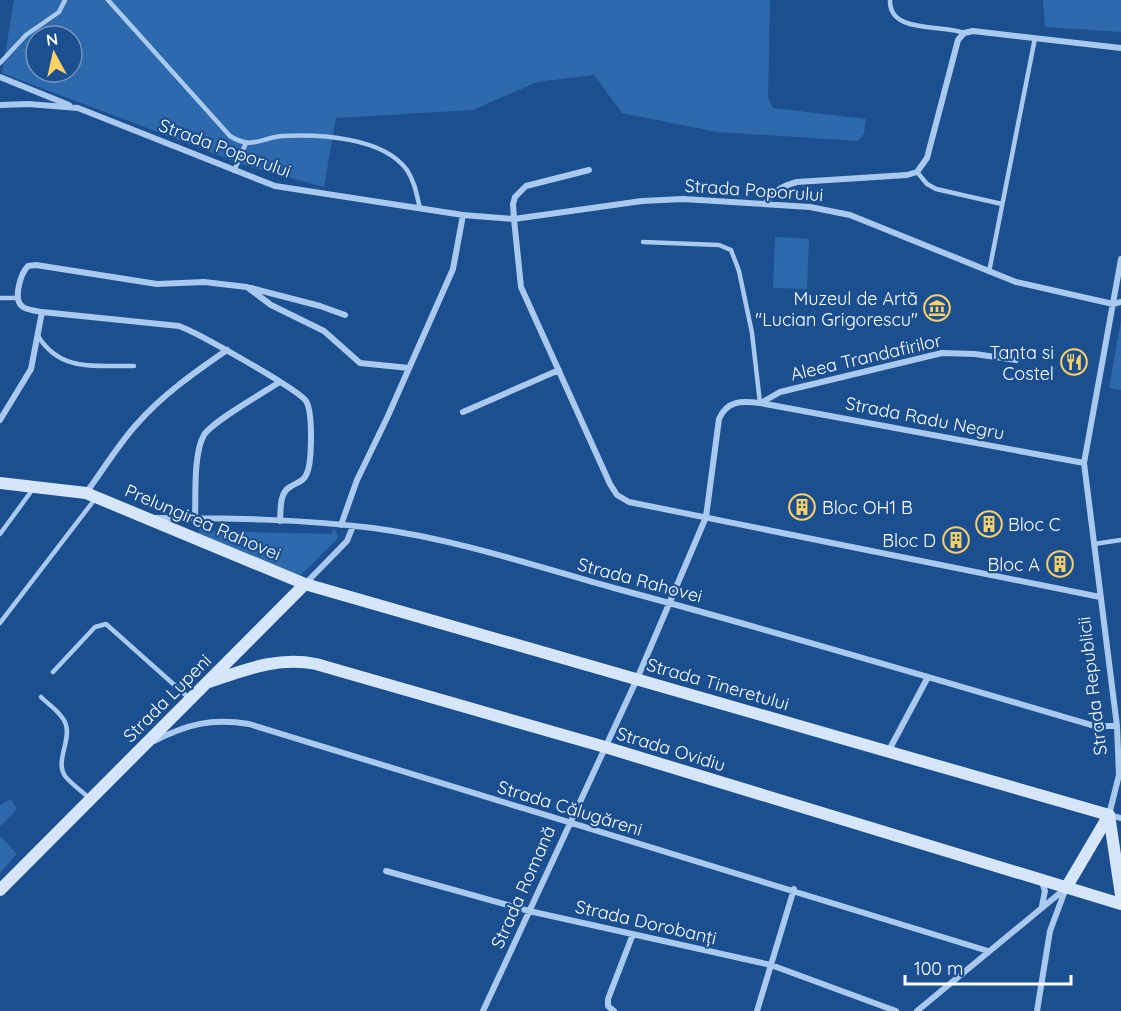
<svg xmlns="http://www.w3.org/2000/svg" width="1121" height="1011" viewBox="0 0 1121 1011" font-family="Quicksand,sans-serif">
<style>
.green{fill:#2e69ad;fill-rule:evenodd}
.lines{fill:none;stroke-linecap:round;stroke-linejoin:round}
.lane{stroke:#a9c9ee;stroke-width:4.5}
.street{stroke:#a9c9ee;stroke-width:6}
.secondary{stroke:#d6e6fa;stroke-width:12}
.labels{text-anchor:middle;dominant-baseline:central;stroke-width:4.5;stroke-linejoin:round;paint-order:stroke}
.street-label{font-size:18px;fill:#fff;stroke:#1b4f8f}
.poi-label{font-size:18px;fill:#fff;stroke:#1b4f8f;text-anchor:end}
</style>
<rect width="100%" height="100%" fill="#1b4f8f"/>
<path class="green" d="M14,0H770L768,98L773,108L866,119L864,134L858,141L717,132L622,113L594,75L537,82L473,110L336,118L324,187L247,166L2,73ZM36,36H72V72H36Z
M1043,0H1121V32L1045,27Z
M775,237L809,239L807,289L773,288Z
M1121,321V390L1109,388Z
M199,525H206L207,531L332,534L333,528L338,535L337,539L300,576L199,536Z
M11,799L17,809L0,827V805Z
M0,836L17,854L0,873Z"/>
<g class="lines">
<path class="lane" d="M108,0L230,136C252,150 260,138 282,136C319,134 383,137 407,170C415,182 417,196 420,209
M890,0C889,34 941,24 964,33
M0,63L26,35L59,12L65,0
M234,171L246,143
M917,172L927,184L936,189L1002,204
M643,242L719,245L731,250L739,271L752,333L760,403
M989,272L1035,38
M0,298H18
M38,336C61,373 96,365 134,366
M0,534L33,489
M1094,544L1121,540
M0,623L95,499
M53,672L95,627L106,624L189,698
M41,697C49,705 63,714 66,725C71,741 55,761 65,776C71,784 82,791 89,798"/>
<path class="street" d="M0,77L69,105
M0,105L28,104L78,108L275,186L463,215L514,219L642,201L683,199L810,207L850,215L1016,282L1113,304L1121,302
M589,170L526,186L515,197L513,204L514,219L521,287L610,484L617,495L629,502L1100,597
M765,204C774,191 782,186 797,182L907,175L917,172L927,158L958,40L964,33L973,31L1121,48
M1121,259L1084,463L1117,726L1119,775L1109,815L1121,818
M251,288L320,306L345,315
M761,403L780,392L942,353L975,354L1016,360
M463,412L559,370
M0,420L31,369L42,312
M86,493C103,470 118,445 136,425C162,395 195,372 227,350
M155,518C227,518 301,519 373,528C455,539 535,566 614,588C775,631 935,679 1095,726H1117
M195,518C196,497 193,454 204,435C212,422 264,392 280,382
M280,521C281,510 279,493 290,487C297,482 304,482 307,473C312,461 313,412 306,401C298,389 196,332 179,326L42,312C36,311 28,310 23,307C12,300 21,273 28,266L36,265L157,284L204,282L247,287L271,305L324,331L360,363L409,368
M341,525L357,480L387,418L453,269L463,215
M305,584L347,541L353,526
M154,741C188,724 211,718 249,724C495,801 742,873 988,951
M888,752L928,677
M386,871L529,911L771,965L896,1011
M1042,882L1045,891L1042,906
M483,1011L637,679L706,517L719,419C727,400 742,401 760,403L1084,463
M614,1011L608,1006V999L633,934
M757,1011L794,889
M917,1011L1066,888
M1037,1011L1050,931L1066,888"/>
<path class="secondary" d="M0,483L86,493L305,584L1109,815
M209,682C245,670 278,656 316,664L605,747L1121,904
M1109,815L1121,895
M1066,888L1109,815
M0,890L305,584"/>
</g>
<defs>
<g id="museum-ring" transform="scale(1.35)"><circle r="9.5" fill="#1b4f8f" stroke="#ffd166" stroke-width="1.5"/><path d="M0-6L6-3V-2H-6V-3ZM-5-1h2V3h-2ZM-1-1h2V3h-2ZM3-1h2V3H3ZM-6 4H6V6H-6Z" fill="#ffd166"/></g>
<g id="restaurant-ring" transform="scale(1.35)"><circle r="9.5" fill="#1b4f8f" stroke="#ffd166" stroke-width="1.5"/><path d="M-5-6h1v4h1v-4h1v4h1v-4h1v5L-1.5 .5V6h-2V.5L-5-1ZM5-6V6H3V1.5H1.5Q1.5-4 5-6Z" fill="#ffd166"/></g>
<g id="building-ring" transform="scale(1.35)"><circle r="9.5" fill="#1b4f8f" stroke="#ffd166" stroke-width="1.5"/><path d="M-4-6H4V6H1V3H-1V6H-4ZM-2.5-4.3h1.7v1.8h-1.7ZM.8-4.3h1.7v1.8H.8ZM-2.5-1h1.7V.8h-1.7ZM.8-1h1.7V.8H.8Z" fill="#ffd166"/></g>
</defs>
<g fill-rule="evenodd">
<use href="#museum-ring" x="937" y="308"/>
<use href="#restaurant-ring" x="1074" y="362"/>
<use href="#building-ring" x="802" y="507"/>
<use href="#building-ring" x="989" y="524"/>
<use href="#building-ring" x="956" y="540"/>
<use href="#building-ring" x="1060" y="564"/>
</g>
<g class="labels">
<g class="street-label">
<text transform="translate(225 148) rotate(20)">Strada Poporului</text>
<text transform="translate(754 190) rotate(4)">Strada Poporului</text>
<text transform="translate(866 357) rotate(-13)">Aleea Trandafirilor</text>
<text transform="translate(925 418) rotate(11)">Strada Radu Negru</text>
<text transform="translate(203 522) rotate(23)">Prelungirea Rahovei</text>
<text transform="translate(640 580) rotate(15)">Strada Rahovei</text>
<text transform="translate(718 684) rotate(16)">Strada Tineretului</text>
<text transform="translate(1092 686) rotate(-97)">Strada Republicii</text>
<text transform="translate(167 698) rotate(-45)">Strada Lupeni</text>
<text transform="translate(671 749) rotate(17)">Strada Ovidiu</text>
<text transform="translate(570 808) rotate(17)">Strada Călugăreni</text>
<text transform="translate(523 887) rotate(-66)">Strada Romană</text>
<text transform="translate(646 922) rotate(13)">Strada Dorobanți</text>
</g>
<g class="poi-label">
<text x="918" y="298">Muzeul de Artă<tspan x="918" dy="21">"Lucian Grigorescu"</tspan></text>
<text x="1054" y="352">Tanta si<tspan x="1054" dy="21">Costel</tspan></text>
<text x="822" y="507" text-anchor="start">Bloc OH1 B</text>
<text x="1008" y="524" text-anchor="start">Bloc C</text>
<text x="936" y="540">Bloc D</text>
<text x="1040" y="564">Bloc A</text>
</g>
</g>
<g transform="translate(54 54) rotate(352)"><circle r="28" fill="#1b4f8f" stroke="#7695bc" stroke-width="1.5"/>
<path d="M0-4.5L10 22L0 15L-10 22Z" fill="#ffd166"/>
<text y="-9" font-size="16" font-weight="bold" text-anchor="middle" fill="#ffffff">N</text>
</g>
<path d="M905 975v9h166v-9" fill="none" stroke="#ffffff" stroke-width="3"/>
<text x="914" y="975" font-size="18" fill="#ffffff" stroke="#1b4f8f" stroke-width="4.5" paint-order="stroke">100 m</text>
</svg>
